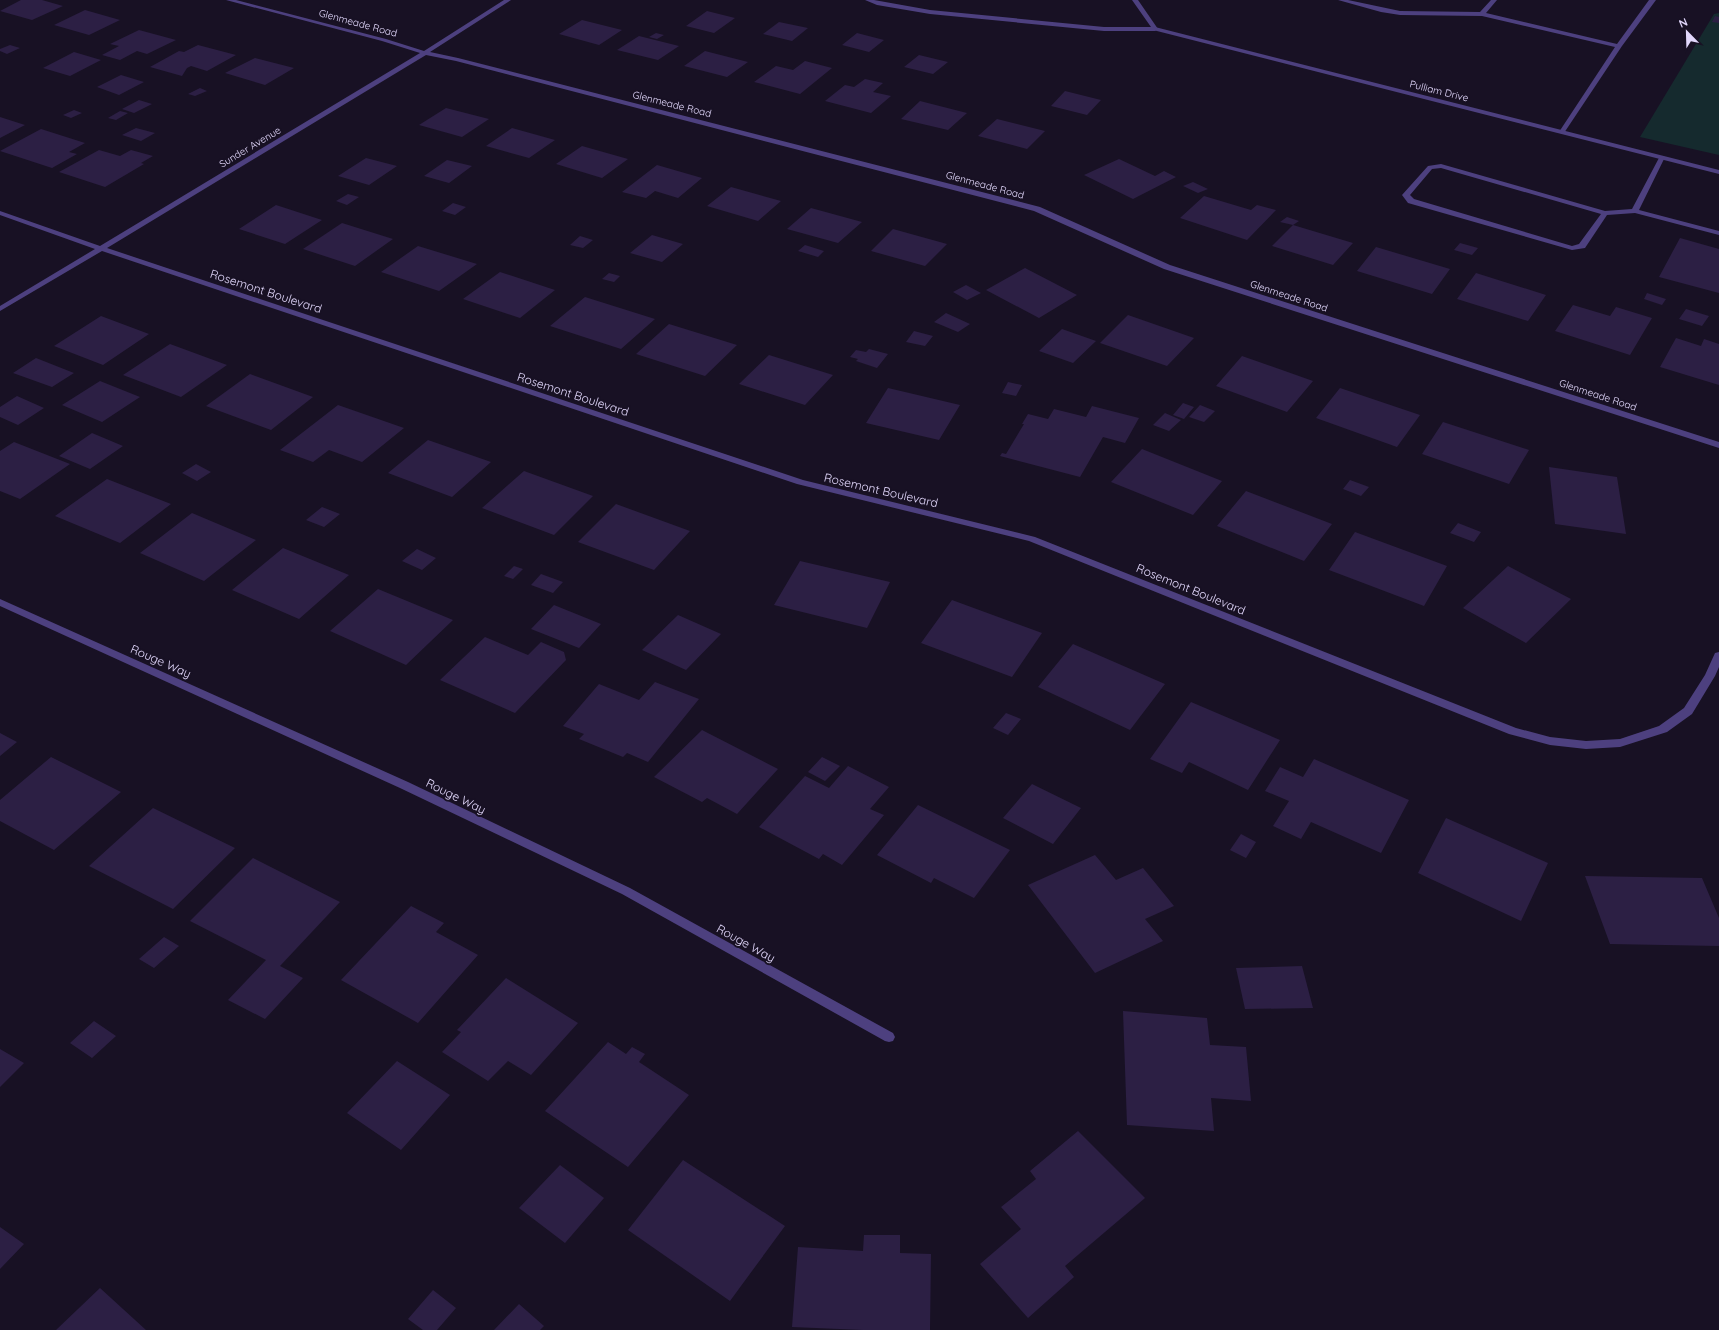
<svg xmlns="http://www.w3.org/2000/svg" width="1719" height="1330" viewBox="0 0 1719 1330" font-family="Quicksand,sans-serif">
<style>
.green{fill:#152a2e}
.building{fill:#2c1f44}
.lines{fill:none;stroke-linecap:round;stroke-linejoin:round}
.lane{fill:#4d407f;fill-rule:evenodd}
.street{fill:#4d407f;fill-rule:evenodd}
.labels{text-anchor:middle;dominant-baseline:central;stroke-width:4;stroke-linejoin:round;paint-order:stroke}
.far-street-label{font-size:10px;fill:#e2d8fc;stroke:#181124}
.street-label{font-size:12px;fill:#e2d8fc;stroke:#181124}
</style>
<rect width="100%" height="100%" fill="#181124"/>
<path class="green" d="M1719,13V155L1640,137L1714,14Z"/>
<path class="building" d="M21,0H42L63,6L32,20L0,11Z
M85,10L120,20L89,35L54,25Z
M707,11L735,18L714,33L686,26Z
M1715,16L1719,17V23L1712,22Z
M582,20L622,30L599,45L559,34Z
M779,22L808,28L792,41L763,34Z
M139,30L176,40L147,54L137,51L120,60L102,55L119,46L110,44Z
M656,33L664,35L657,39L649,37Z
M857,33L884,40L869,52L842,45Z
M639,36L679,46L658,60L617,50Z
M10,45L20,48L7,54L0,51V49Z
M198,45L236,55L207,71L191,66L187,68L182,76L150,67L179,51L184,52Z
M705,51L748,62L727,77L684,66Z
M74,52L101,60L70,76L43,68Z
M919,55L948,62L933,74L904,67Z
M255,58L294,68L265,85L225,73Z
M805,61L832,68L800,94L754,82L776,66L793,70Z
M121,75L144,82L119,95L97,87Z
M865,79L883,83L873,92L891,96L871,113L825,101L845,85L854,87Z
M200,88L207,91L195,96L188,94Z
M1065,91L1101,100L1087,115L1051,106Z
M139,100L152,104L134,113L122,109Z
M920,101L967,113L948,130L901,119Z
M446,108L489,119L462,137L419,125Z
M74,110L82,113L71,118L63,115Z
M120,111L128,113L116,120L108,118Z
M0,117L25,125L0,138Z
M997,119L1045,131L1027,149L978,136Z
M136,128L155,133L141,141L122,135Z
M512,128L555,140L529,158L486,146Z
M41,129L85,143L69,152L77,154L52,168L0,151Z
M582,146L628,159L602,178L556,164Z
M99,150L120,156L131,150L153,156L141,163L144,164L105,187L59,172Z
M366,158L397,166L369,185L338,176Z
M1119,159L1155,176L1164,171L1176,177L1133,199L1084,175Z
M447,160L472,166L449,183L424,176Z
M657,165L702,178L678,198L655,191L646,198L622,192Z
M1193,182L1208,189L1198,193L1183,186Z
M731,187L781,201L758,221L707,206Z
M348,194L359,197L347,205L336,201Z
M1204,196L1251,210L1257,205L1276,210L1247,240L1180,218Z
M453,203L466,207L455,215L442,211Z
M276,205L322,220L285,244L239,229Z
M811,208L862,222L838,243L787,229Z
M1287,217L1299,221L1293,225L1280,222Z
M342,223L393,239L355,266L303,249Z
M1293,225L1353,243L1333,265L1272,246Z
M893,229L947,244L925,266L871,251Z
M652,235L683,244L662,262L630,253Z
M580,236L593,240L583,248L570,245Z
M1680,238L1719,249V293L1659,277Z
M1460,243L1478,248L1472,255L1454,250Z
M805,245L824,251L818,257L798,251Z
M418,246L477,264L439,291L381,272Z
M1376,247L1450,269L1432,294L1357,271Z
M1025,268L1077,295L1039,318L986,290Z
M500,272L555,290L520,318L463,299Z
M609,273L620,276L614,282L602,279Z
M1476,273L1546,295L1528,321L1457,299Z
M966,285L981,293L967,300L953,292Z
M1647,293L1666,299L1662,305L1644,299Z
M585,297L655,319L621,349L550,326Z
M1573,305L1610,316L1616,307L1652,318L1630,355L1555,331Z
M1686,309L1709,316L1702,326L1679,319Z
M946,313L970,324L958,332L934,322Z
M1128,315L1194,338L1167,366L1100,343Z
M101,316L149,334L103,365L54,346Z
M669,324L737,345L705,376L636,354Z
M1062,329L1096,341L1073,363L1039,351Z
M914,331L933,336L925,346L906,342Z
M1676,338L1701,346L1704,339L1719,344V385L1660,367Z
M170,344L227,365L181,397L123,375Z
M869,349L888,354L877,368L856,361L858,359L850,357L856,350L866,352Z
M769,355L833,375L805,405L739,384Z
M1242,356L1313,381L1287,412L1216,386Z
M36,358L74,373L52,387L13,373Z
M250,374L313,397L271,430L206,406Z
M100,381L140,397L102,422L62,405Z
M1008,382L1022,385L1016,396L1002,393Z
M888,388L960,405L939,440L866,423Z
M1340,388L1420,415L1397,447L1316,418Z
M17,396L44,408L18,425L0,417V407Z
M1183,403L1194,407L1184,419L1173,415Z
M338,405L404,428L362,462L329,450L313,462L280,450Z
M1200,405L1215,411L1204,422L1189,417Z
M1092,406L1139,418L1125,443L1103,437L1080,477L1000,456L1002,453L1006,454L1024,424H1022L1028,414L1048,419L1054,409L1086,417Z
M1165,413L1181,420L1169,431L1153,425Z
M1443,422L1529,450L1509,484L1422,454Z
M92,433L123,446L90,469L59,456Z
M428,440L491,462L452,497L388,473Z
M14,442L70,464L20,499L0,491V451Z
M1142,449L1222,481L1193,515L1111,482Z
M196,464L211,472L197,481L182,473Z
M1549,467L1617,477L1626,534L1555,524Z
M524,471L593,496L554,535L482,508Z
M107,479L171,504L120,543L55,516Z
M1350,480L1369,487L1361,496L1343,489Z
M1246,491L1332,524L1304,561L1217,526Z
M616,504L690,531L654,570L578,542Z
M322,507L340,514L324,527L306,520Z
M192,513L256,540L204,581L140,553Z
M1458,523L1481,532L1474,542L1450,533Z
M1355,532L1447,566L1424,606L1329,570Z
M283,548L349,575L299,619L232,590Z
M417,549L436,558L422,570L402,561Z
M800,561L890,582L867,628L774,605Z
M514,566L523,569L513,579L504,576Z
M1508,566L1571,599L1526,643L1463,608Z
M541,574L563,582L553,593L531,585Z
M378,589L453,620L406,665L330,631Z
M952,600L1042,633L1012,677L921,643Z
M554,605L601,624L579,648L531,629Z
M678,615L721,634L686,670L642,650Z
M485,637L528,655L541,642L564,652L566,660L515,713L440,680Z
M1073,644L1165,684L1130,730L1038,687Z
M655,682L699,699L648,762L627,753L623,757L579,739L584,734L563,726L599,684L639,700Z
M1191,702L1280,740L1248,790L1189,762L1182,773L1150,759Z
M1006,713L1021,719L1008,735L993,728Z
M702,730L778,769L737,814L707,798L702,802L654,777Z
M0,733L17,742L0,756Z
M51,757L121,792L54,850L0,821V800Z
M822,757L840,766L825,781L808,772Z
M1314,759L1409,800L1381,853L1311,822L1301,839L1273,826L1289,801L1265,791L1280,767L1303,777Z
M848,766L889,787L870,809L884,815L842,865L823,854L819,859L759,827L805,776L829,788Z
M1032,784L1081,808L1053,844L1003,818Z
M918,805L1010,850L974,898L934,878L931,883L877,855Z
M153,808L235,848L173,909L89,866Z
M1446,818L1548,863L1521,921L1418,873Z
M1241,834L1256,842L1246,858L1230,850Z
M1095,855L1116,880L1143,868L1174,906L1145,919L1163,941L1095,973L1028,885Z
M253,858L340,902L280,966L303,978L265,1019L228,1000L266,960L190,921Z
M1585,876L1702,878L1719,918V946L1610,944Z
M411,906L444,923L436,932L478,955L418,1023L341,980Z
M164,937L179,946L154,968L139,959Z
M1302,966L1313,1008L1245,1009L1236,968Z
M506,978L578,1023L531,1075L508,1061L488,1081L442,1052L461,1032L457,1030Z
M1123,1011L1207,1018L1210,1045L1246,1047L1251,1101L1211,1098L1214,1131L1127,1125Z
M94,1021L116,1036L92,1058L70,1043Z
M608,1042L626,1054L632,1047L645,1054L639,1062L689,1095L628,1167L545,1111Z
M0,1049L24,1063L0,1087Z
M397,1061L450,1095L401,1150L347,1113Z
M1078,1131L1145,1198L1065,1266L1074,1277L1028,1318L980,1264L1021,1229L1001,1207L1036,1179L1030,1171Z
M683,1160L785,1226L730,1301L628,1230Z
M560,1165L604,1198L565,1243L519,1208Z
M0,1227L24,1244L0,1269Z
M864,1235H900V1253L931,1254L930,1330H863L792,1327L798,1247L863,1251Z
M100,1288L146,1330H56Z
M433,1290L456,1308L437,1330H423L408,1319Z
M519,1304L544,1326L540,1330H494Z"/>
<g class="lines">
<path class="lane" d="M865,0H874L930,10L1104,27H1151L1132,0H1138L1158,29L1155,31H1104L930,14L877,5Z
M1338,0H1348L1400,11L1480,12L1491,0H1497L1486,13L1617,44L1649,0H1656L1622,46L1564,133L1562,134L1559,132L1615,47L1482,16L1400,15L1381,12Z
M1660,156L1665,157L1639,210L1719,231V235L1635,213L1607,215L1585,248L1572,250L1408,203L1402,195L1428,166L1441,164L1605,211L1632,209ZM1441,168L1601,214L1579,244L1572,246L1414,199L1410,195L1432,169Z"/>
<path class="street" d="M226,0H236L386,39L424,51L504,0H511L430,52L458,58L1040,207L1170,265L1719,442V448L1164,269L1034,211L456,61L426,55L107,248L803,480L1035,537L1516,728L1550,737L1586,741L1620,739L1659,726L1684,708L1705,675L1715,653L1719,652V667L1715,676L1692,714L1667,732L1620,747L1586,749L1550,745L1509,734L1029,541L797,484L102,251L0,311V306L95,249L0,215V211L100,246L420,53L382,41Z
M1155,27L1719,170V174L1153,30V28Z
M0,599L408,782L630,888L893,1033L895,1037L893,1041L889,1042L885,1041L622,894L400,788L0,606Z"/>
</g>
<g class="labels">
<g class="far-street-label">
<text transform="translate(358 23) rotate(15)">Glenmeade Road</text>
<text transform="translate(1439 91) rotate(14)">Pulliam Drive</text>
<text transform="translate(672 104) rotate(14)">Glenmeade Road</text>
<text transform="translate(250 147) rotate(-31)">Sunder Avenue</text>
<text transform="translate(985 185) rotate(15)">Glenmeade Road</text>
<text transform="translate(1289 296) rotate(18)">Glenmeade Road</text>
<text transform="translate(1598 395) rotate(18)">Glenmeade Road</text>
</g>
<g class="street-label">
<text transform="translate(266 291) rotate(18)">Rosemont Boulevard</text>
<text transform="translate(573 394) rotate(18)">Rosemont Boulevard</text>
<text transform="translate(881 490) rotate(13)">Rosemont Boulevard</text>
<text transform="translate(1191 589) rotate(22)">Rosemont Boulevard</text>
<text transform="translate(161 661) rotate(24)">Rouge Way</text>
<text transform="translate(456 796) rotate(26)">Rouge Way</text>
<text transform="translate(746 943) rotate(29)">Rouge Way</text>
</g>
</g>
<g transform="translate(1687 32) rotate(337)" stroke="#181124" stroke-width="3" paint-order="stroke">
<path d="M0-3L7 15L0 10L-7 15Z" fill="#e2d8fc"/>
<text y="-6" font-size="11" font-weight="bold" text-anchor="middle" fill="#e2d8fc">N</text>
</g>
</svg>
